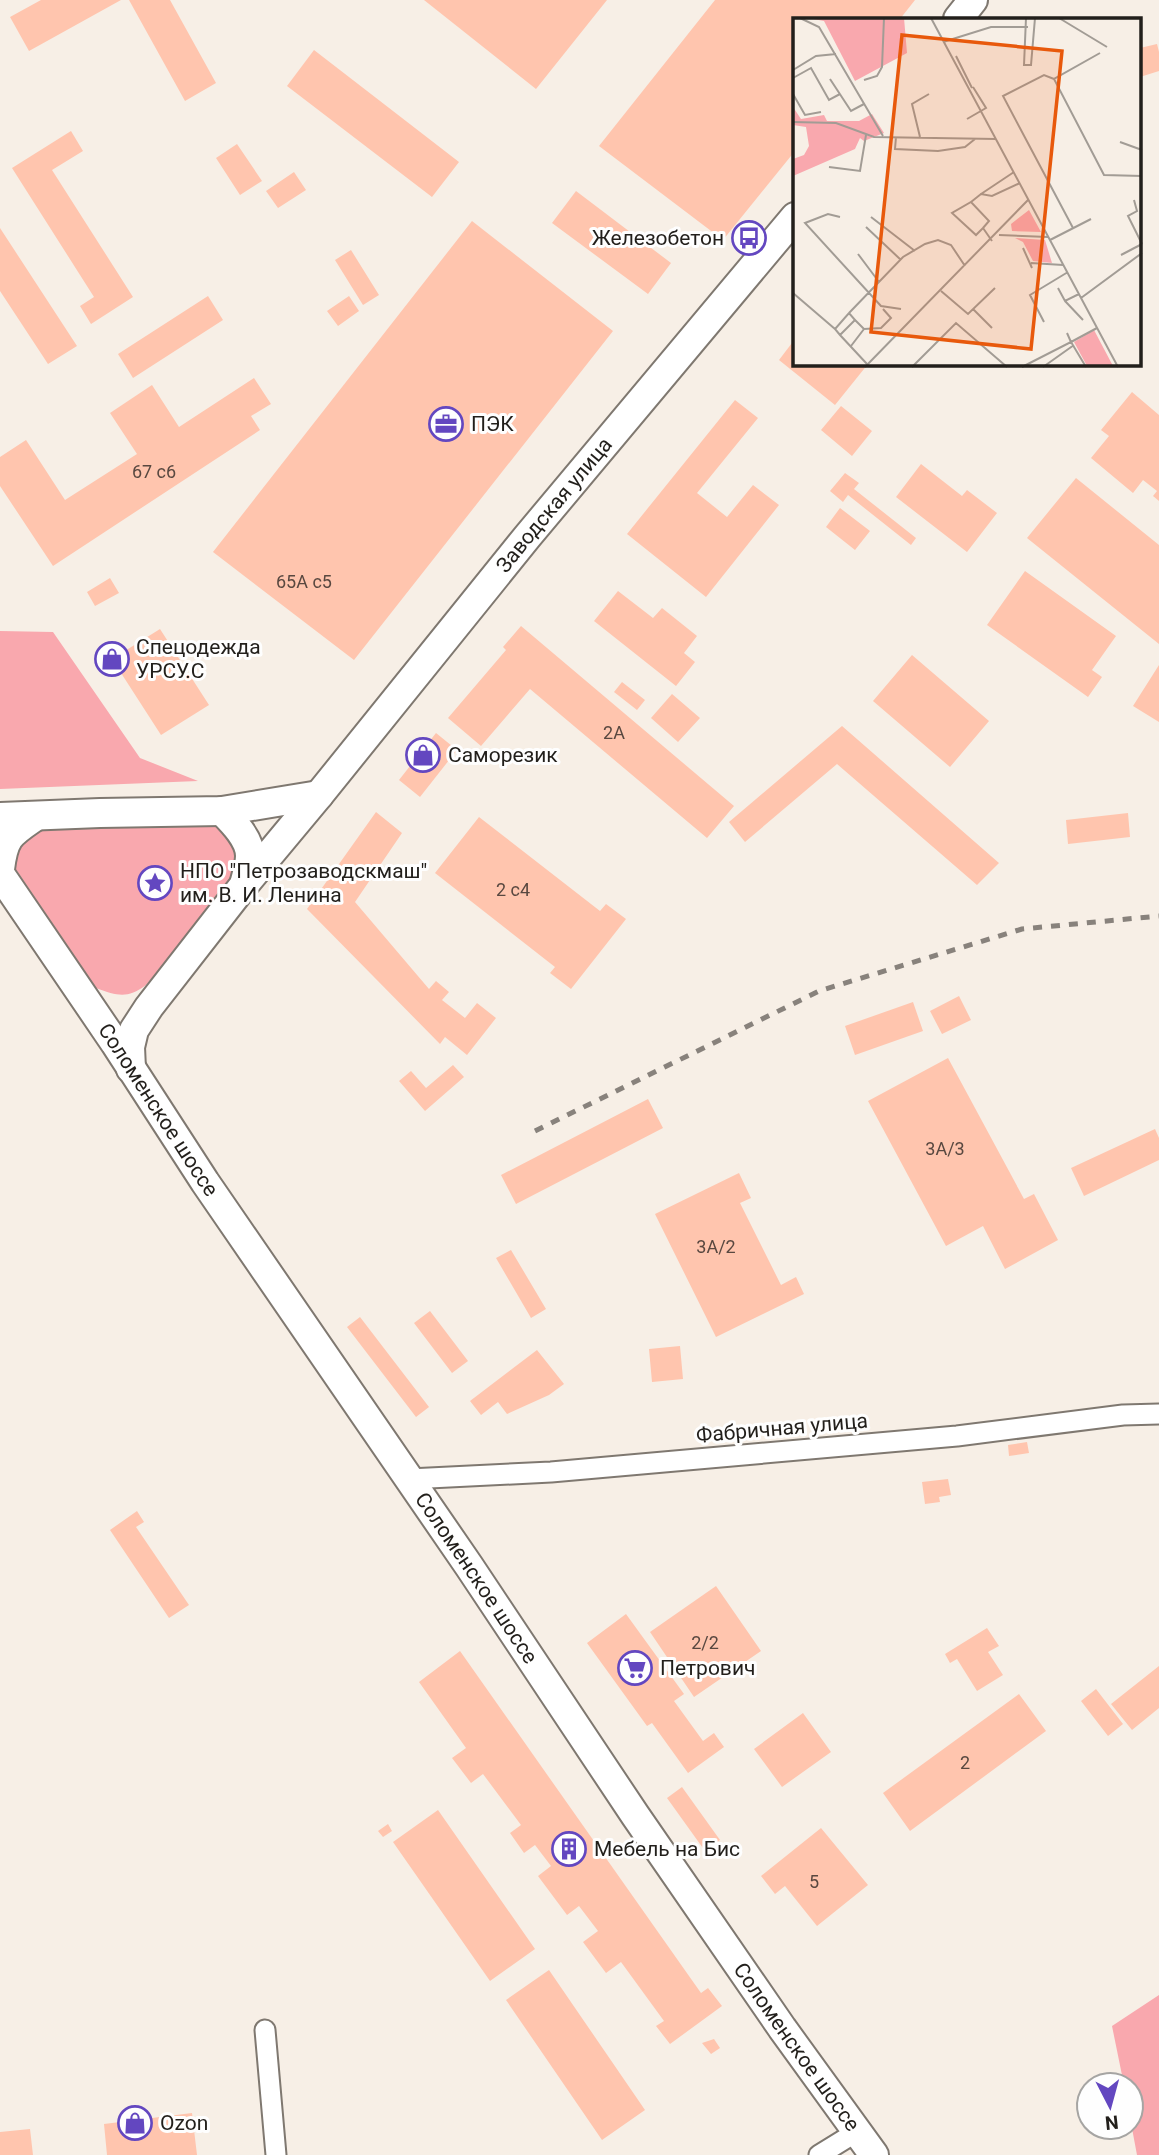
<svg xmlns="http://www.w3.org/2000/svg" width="1159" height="2155" viewBox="0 0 1159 2155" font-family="Roboto,sans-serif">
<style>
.green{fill:#f9a8ae}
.building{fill:#ffc5ae}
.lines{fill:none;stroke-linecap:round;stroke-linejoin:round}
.minor-casing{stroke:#7f7870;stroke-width:23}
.secondary-casing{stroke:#7f7870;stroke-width:32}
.minor{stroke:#fff;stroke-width:19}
.secondary{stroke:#fff;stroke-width:28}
.rail{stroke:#88827c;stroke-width:5;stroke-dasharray:9 9;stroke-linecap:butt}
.labels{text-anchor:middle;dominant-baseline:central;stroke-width:6;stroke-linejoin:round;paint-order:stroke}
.number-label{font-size:18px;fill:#594840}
.poi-label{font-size:21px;fill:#221f1b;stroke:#fefefe;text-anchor:start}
.street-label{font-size:21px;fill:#221f1b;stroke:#fefefe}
.inset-road{fill:none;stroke:#a29c95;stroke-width:2}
.view{fill:#e8590c;fill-opacity:0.15;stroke:#e8590c;stroke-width:3.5}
.inset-edge{fill:none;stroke:#221f1b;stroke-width:3.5}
</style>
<rect width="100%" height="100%" fill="#f7efe6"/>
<path class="green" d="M0,631L53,632L140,758L198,781L0,789Z
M212,825C239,836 239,853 235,879L146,985C127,999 118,996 96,988L15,868C13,844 23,841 40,828Z
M1159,1995V2155H1137L1131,2123V2085H1124L1112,2026Z"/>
<path class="building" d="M41,0H121L29,51L10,17Z
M129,0H170L216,83L185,101Z
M424,0H607L536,89Z
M715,0H915L900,19H795V151L723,240L599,146Z
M1157,44L1159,52V71L1140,77V48Z
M314,50L459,162L432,197L287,86Z
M71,131L83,151L52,170L133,297L91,324L80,306L94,297L12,168Z
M237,144L262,181L240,195L216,158Z
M294,172L306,190L278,208L266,191Z
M576,191L671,263L648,294L552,223Z
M472,221L613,331L354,660L213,552Z
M0,228L77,346L48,364L0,291Z
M351,250L379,295L363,305L335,260Z
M208,296L223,320L133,378L118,354Z
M349,296L359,311L338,326L327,311Z
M795,339V364H868L835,405L779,360Z
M254,378L271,404L251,416L260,430L53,566L0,486V457L26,440L65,500L137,454L110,413L152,385L179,427Z
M1132,392L1159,415V501L1153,496L1157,491L1143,480L1133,493L1091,458L1109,436L1101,430Z
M735,400L758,418L697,493L727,517L753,485L779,505L706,597L627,534Z
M841,406L872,431L852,456L821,430Z
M921,464L962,496L967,490L997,513L967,552L896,497Z
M845,473L859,483L854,489L916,538L911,545L848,495L843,502L830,491Z
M1076,478L1159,545V644L1027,538Z
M840,508L870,531L855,550L826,527Z
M1025,571L1116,636L1092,670L1102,677L1088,697L987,625Z
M110,578L119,593L95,606L87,592Z
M618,591L653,618L662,608L697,636L684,653L695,662L676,686L594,621Z
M521,626L734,806L707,838L530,689L481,746L448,718L506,650L503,647Z
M160,629L209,705L161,735L112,659Z
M912,655L989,721L950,767L873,701Z
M1159,665V722L1133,706Z
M622,682L645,700L637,710L614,692Z
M672,694L700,718L678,742L651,718Z
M842,726L999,863L977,885L837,764L745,842L729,822Z
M436,733L457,750L420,797L399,780Z
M376,812L402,833L355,902L429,989L436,981L449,992L442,1000L465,1018L477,1003L496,1018L467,1055L445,1037L440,1044L307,909Z
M1128,813L1130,837L1068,844L1066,820Z
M479,817L600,911L606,904L626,919L571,989L550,973L555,967L435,873Z
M959,996L971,1020L942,1034L930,1011Z
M913,1002L923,1031L855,1055L845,1026Z
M948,1058L1024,1199L1034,1194L1058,1240L1005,1269L983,1226L946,1246L868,1101Z
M453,1065L464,1077L425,1111L399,1081L411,1071L426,1088Z
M648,1099L663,1128L516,1204L501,1175Z
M1155,1129L1159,1138V1160L1084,1196L1071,1168Z
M739,1173L751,1198L740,1203L781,1285L796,1277L804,1294L716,1337L655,1214Z
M511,1250L546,1309L531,1318L496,1258Z
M430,1311L468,1361L452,1373L414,1323Z
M360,1317L429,1407L416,1417L347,1327Z
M680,1346L683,1379L652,1382L649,1349Z
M537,1350L564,1384L549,1395L507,1414L498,1402L481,1415L470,1401Z
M1027,1442L1029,1453L1009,1456L1008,1445Z
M948,1479L951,1495L939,1497L940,1502L925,1504L922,1482Z
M137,1511L144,1522L136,1527L189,1605L169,1618L110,1530Z
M716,1586L761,1651L694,1697L650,1632Z
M626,1614L684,1694L674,1701L703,1741L714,1733L724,1747L688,1773L652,1723L647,1726L587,1643Z
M987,1628L999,1646L988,1652L1003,1675L977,1691L957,1659L950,1663L945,1654Z
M460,1651L701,1993L708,1988L722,2006L670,2044L656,2026L664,2021L621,1962L606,1973L583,1942L598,1931L579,1906L567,1915L538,1876L551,1866L535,1845L524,1853L510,1833L521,1825L483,1774L471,1783L452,1758L466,1748L419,1682Z
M1159,1666V1708L1132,1730L1111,1704Z
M1096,1689L1123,1724L1108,1736L1081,1701Z
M1019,1694L1046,1731L910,1831L883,1793Z
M803,1713L831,1752L782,1787L754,1749Z
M682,1787L720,1840L705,1851L667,1798Z
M438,1810L535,1949L490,1981L393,1842Z
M388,1824L392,1831L383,1837L378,1831Z
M821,1828L868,1885L817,1926L785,1886L775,1894L761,1876Z
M549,1970L645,2110L602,2140L506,2000Z
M714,2039L720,2048L711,2054L702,2043Z
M192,2113L197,2155H107L104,2124Z
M30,2129L33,2155H0V2132Z"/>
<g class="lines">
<g class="minor-casing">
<path id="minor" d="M409,1479L551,1472L957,1436L1123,1415L1159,1414
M265,2030L276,2155
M819,2155L858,2131"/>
</g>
<g class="secondary-casing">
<g id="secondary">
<path d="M958,19L973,0"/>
<path d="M222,811C233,822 250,839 250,856C250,865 246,876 244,885"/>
<path d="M0,817L100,813L222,811L319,795"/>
<path d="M0,869C4,836 10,834 36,816"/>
<path id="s1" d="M0,874L115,1043L205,1182L469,1566L635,1815L782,2028L874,2155"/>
<path id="s2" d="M131,1069L130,1047L134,1030L149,1007L244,885L319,795L527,537L795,217"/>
</g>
</g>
<use href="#minor" class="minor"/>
<use href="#secondary" class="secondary"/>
<path class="rail" d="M535,1131L819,991L1022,929L1159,916"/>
</g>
<defs>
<g id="bus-ring" transform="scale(1.75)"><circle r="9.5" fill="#fefefe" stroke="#6347c0" stroke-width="1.5"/><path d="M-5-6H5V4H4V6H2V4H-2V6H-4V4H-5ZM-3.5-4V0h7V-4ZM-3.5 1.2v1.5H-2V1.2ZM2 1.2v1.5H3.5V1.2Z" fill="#6347c0"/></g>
<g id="office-ring" transform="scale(1.75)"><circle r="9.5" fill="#fefefe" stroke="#6347c0" stroke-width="1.5"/><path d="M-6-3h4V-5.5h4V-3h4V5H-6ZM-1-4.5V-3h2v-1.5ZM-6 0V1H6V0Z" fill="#6347c0"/></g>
<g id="shop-ring" transform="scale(1.75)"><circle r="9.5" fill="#fefefe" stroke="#6347c0" stroke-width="1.5"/><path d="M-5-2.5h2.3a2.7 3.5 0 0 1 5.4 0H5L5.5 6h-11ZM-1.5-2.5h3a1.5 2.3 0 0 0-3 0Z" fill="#6347c0"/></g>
<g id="sight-ring" transform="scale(1.75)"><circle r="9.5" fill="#fefefe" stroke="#6347c0" stroke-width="1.5"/><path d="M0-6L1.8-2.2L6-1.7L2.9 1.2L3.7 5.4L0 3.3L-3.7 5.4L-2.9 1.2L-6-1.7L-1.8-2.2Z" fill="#6347c0"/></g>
<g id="supermarket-ring" transform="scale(1.75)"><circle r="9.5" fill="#fefefe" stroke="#6347c0" stroke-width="1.5"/><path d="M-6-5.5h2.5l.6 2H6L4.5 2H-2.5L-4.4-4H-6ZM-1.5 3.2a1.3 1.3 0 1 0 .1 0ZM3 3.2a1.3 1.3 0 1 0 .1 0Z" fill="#6347c0"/></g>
<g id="building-ring" transform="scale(1.75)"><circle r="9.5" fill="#fefefe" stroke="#6347c0" stroke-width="1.5"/><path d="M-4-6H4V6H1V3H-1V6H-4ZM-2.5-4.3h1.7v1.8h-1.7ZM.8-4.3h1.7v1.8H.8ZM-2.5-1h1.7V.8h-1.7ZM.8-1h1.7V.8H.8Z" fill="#6347c0"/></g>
</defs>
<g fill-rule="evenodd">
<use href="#bus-ring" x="749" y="238"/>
<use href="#office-ring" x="446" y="424"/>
<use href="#shop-ring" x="112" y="659"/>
<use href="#shop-ring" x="423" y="755"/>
<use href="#sight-ring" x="155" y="883"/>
<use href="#supermarket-ring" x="635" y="1668"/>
<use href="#building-ring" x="569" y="1849"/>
<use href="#shop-ring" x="135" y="2123"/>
</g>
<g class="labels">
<g class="number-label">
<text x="154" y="471">67 с6</text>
<text x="304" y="581">65А с5</text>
<text x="614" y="732">2А</text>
<text x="513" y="889">2 с4</text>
<text x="945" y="1148">3А/3</text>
<text x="716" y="1246">3А/2</text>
<text x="705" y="1642">2/2</text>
<text x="965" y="1762">2</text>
<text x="814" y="1881">5</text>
</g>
<g class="poi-label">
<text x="724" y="238" text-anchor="end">Железобетон</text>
<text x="471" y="424">ПЭК</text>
<text x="136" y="647">Спецодежда<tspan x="136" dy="24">УРСУ.С</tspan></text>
<text x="448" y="755">Саморезик</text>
<text x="180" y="871">НПО "Петрозаводскмаш"<tspan x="180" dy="24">им. В. И. Ленина</tspan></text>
<text x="660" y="1668">Петрович</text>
<text x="594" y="1849">Мебель на Бис</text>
<text x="160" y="2123">Ozon</text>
</g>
<g class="street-label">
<text stroke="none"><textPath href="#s2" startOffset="712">Заводская улица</textPath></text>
<text stroke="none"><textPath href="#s1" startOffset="284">Соломенское шоссе</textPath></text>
<text transform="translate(782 1428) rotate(-5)">Фабричная улица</text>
<text stroke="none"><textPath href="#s1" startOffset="850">Соломенское шоссе</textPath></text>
<text stroke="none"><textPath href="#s1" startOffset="1418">Соломенское шоссе</textPath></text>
</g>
</g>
<g transform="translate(793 18)">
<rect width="348" height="348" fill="#f7efe6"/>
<path d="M15,0H111L114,35L62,63L31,3ZM0,89L8,101L31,97L34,103H66L79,96L91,115L71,123L67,120L62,131L0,158V141L11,137L16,128L13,109L0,107ZM236,192L248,214L219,213L218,206ZM222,220L252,222L259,245L240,243L230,224ZM301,312L320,348H294L281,324Z" fill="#f9a8ae"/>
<path class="inset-road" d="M7,0L26,9L90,118M138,0L325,349M233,0L231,47H238L242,0M266,0L314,29M150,24L198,9H235M307,35L261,61L311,157L349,158M163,38L179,70M0,52L23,38L43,36M0,60L18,50L36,82L47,76M37,61L58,93L71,86M261,61L251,57L210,78L280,210M71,62L84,58L89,49L91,0M0,76L12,97L28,94M174,101L193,90L180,69M0,104L43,105L81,119L203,121M103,119L102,131L145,133L172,129L182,121M127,119L119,86L136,76M327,124L349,132M36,149L67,153L73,117M188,176L221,154M341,182L344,193L335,198L349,226M178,184L188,176L199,178L227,165M47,199L35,196L12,205L88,288L108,291M78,199L122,233M73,209L108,242M190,210L196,203L178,184L159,195L183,217L190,210L199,223M206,217L255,219M257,222L298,201M230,230L239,250M65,236L86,264M328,237L349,226M238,245L270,247M265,270L272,283L286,276M148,273L175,296L202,270M0,275L42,311M288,280L349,235M272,283L290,302M180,291L199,310M56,295L110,239L132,226L145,222L158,227L172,248M62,302L71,311L88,310L98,300L90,291M251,304L237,277L275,254M47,317L62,302L56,295L42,311L47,317L74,346M58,328L71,311M72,349L235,182M119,349L163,305L214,349M229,349L278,324L274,315M250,349L281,327M293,349L278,324L304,310"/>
<path class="view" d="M109,17L269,33L238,331L78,314Z"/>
<rect width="348" height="348" class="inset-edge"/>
</g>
<g transform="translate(1110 2106) rotate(174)"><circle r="33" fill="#fefefe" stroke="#a6a5a3" stroke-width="2"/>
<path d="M0-5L12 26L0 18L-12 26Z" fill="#6347c0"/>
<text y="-10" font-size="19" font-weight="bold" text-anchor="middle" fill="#221f1b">N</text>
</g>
</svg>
